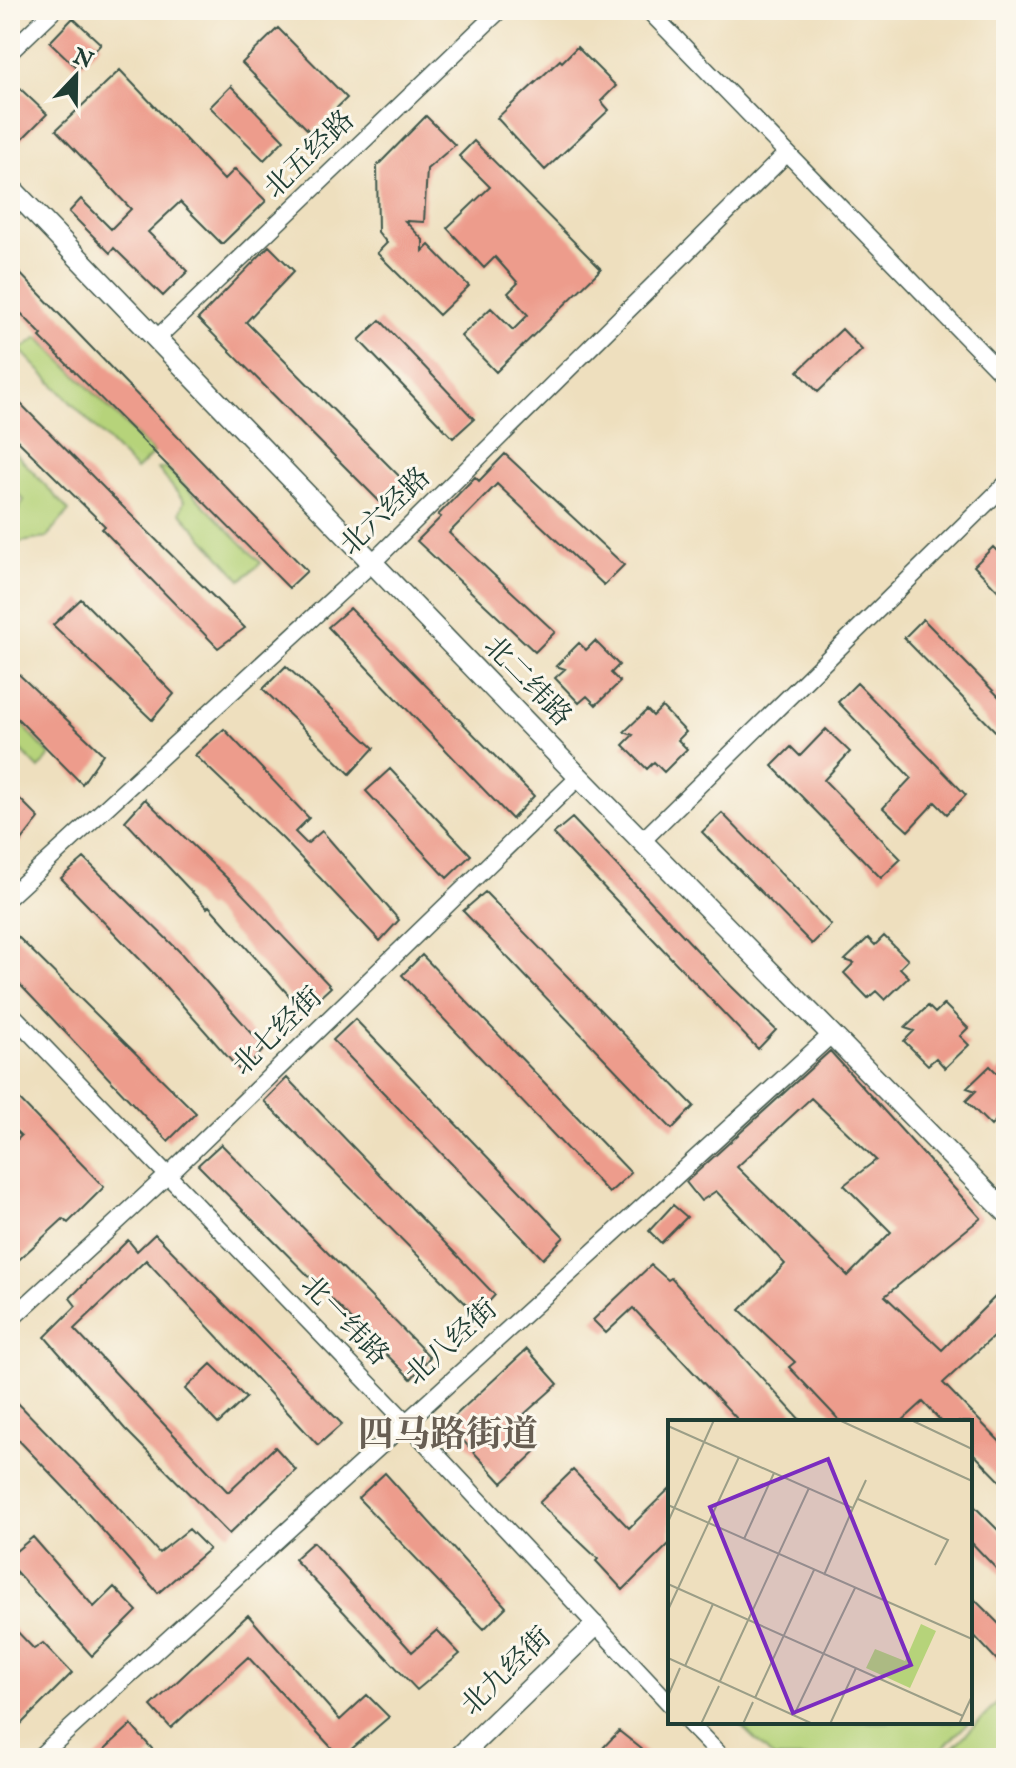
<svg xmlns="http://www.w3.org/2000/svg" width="1016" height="1768" viewBox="0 0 1016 1768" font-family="'IM FELL English','Noto Serif SC',serif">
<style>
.green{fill:#b6d37a;stroke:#6a8857;stroke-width:2}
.building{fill:#ed9c8c;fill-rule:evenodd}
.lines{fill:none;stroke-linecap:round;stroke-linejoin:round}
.minor-casing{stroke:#3e5549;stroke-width:19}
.tertiary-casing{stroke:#3e5549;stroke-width:23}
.minor{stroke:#fff;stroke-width:16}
.tertiary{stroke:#fff;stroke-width:20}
.labels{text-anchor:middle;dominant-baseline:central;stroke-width:6;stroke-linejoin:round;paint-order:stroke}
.street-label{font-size:28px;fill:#1f3d34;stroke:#fbf7ec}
.district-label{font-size:36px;font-weight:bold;fill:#675e53;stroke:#fbf7ec}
.inset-road{fill:none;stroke:#9b9e87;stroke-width:2}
.view{fill:#7b2cbf;fill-opacity:0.15;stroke:#7b2cbf;stroke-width:4}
.inset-edge{fill:none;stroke:#1f3d34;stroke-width:4}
</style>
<rect width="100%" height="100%" fill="#fbf7ec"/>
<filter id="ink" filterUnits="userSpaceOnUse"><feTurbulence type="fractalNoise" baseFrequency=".0125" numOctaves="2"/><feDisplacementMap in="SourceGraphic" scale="16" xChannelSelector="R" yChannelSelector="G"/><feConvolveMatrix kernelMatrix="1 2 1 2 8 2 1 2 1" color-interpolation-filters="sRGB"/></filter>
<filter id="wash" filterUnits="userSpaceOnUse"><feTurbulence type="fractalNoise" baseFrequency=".006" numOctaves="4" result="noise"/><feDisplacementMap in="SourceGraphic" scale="32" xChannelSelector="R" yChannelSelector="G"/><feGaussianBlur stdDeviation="1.8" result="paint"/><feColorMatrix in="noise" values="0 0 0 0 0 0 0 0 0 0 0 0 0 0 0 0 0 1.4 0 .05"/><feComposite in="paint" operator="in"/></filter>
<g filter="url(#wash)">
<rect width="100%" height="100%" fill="#eedfbe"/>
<path class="green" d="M38,337L154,453L136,470L20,350Z
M10,447L69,511L46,538L15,543L10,547V525L24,500L10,485Z
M166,467L261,563L241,580L180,512L184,501L158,469Z
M10,712L50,755L39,769L10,739Z
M1006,1695V1758H942Z
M737,1722H969L932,1758H774Z"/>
<g id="blocks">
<path class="building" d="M73,18L101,44L78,69L50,42Z
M278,28L347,98L311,133L242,63Z
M577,47L616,86L601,101L609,110L545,170L497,118L560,60L562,62Z
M120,70L224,180L235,169L266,201L222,244L180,202L148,232L188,271L163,296L114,248L110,253L69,212L81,199L111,229L131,209L56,130Z
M10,79L47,114L19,142L10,133Z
M231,86L284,140L264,160L210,107Z
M426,116L455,145L427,169L424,222L405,221L423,240V251L429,245L469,286L439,315L377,253L387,243L378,232L377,166Z
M474,141L601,269L496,372L461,336L491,308L513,330L528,315L508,293L518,283L495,257L484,268L447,228L490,187L459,156Z
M269,246L294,271L246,322L408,485L385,507L198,319Z
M10,263L307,571L289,588L40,337L42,335L10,302Z
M380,320L474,419L453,438L359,340Z
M842,329L862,350L818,392L798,371Z
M10,393L109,493L245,628L218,648L102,529L105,526L10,433Z
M505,454L624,565L604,585L497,484L449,533L555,632L535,652L417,541L441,517L438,515L475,477L479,481Z
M993,547L1006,560V599L974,566Z
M81,599L174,694L152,720L53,625Z
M350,608L534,796L512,819L328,627Z
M923,619L1006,704V742L904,638Z
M595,641L619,665L611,673L620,682L596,705L587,696L579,703L555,678L565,669L556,666L579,643L586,650Z
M10,666L103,754L82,784L10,711Z
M286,666L374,748L350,774L263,689Z
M857,683L966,795L947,814L935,802L908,831L883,808L911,778L838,702Z
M662,707L686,732L678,740L687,749L664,772L654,762L647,769L623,745L633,735L624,732L647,710L653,716Z
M224,729L309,818L295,832L307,844L322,831L399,920L380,941L283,839L195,755Z
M826,729L850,752L824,780L901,859L881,878L772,766L791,747L800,756Z
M390,769L471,855L447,878L366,791Z
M10,789L39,818L18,845L10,838Z
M145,799L232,883L331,987L304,1012L209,906L207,908L125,821Z
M722,813L831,925L812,944L702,832Z
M572,818L731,986L776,1030L758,1049L553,834Z
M84,858L179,951L265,1048L242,1073L159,979L61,878Z
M485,892L694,1106L672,1129L463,911Z
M10,929L196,1113L168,1141L10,974Z
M884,936L908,960L900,968L909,977L885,1000L876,991L868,998L844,973L854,963L845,960L868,938L875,945Z
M422,955L631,1173L609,1193L402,975Z
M944,1004L968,1028L960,1036L969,1045L945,1068L936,1058L928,1065L904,1041L914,1031L905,1028L928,1006L935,1013Z
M355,1019L564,1237L543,1259L333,1040Z
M830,1051L981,1218L885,1296L942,1350L1006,1286V1325L943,1383L1006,1448V1487L970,1450V1422H942L923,1402L901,1422H841L789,1367L795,1362L740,1310L785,1264L716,1191L701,1201L686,1182ZM811,1098L876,1160L844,1185L891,1232L848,1276L737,1167Z
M1006,1064V1127L998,1118L991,1126L966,1101L976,1091L967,1088L990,1066L997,1073Z
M287,1078L495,1295L477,1315L264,1101Z
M10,1090L104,1187L68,1223L63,1219L10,1268V1146L21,1136L10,1125Z
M221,1144L430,1357L411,1379L198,1165Z
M673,1205L687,1217L661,1243L649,1231Z
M155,1234L342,1424L318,1445L146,1260L74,1329L228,1492L275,1447L296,1470L229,1534L125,1429L45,1337L76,1306L70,1298L128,1240L137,1251Z
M651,1265L668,1280L671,1278L802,1422H740L633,1308L606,1333L593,1320Z
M527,1349L558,1384L513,1424L536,1451L502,1483L447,1423Z
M211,1364L246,1398L218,1424L185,1389Z
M10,1395L95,1482L159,1553L189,1529L209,1549L158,1593L73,1497L10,1431Z
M573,1470L629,1528L670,1488V1543L623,1590L596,1561L598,1559L539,1503Z
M385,1473L506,1607L484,1629L358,1498Z
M970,1502L1006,1538V1579L970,1541Z
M33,1537L94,1607L114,1587L137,1611L92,1656L10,1565V1556Z
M313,1542L412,1652L437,1630L460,1654L417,1690L294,1559Z
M970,1595L1006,1631V1670L970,1631Z
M248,1615L340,1720L367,1695L389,1717L341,1758L248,1657L171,1728L151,1706Z
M10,1624L34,1649L43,1643L72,1673L21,1724L10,1713Z
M131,1725L154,1751L146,1758H95Z
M619,1731L653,1758H606L599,1752Z"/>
</g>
</g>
<g filter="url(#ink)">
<use href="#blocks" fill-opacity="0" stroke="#3e5549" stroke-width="2"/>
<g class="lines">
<g class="minor-casing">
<path id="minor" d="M648,10L1006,378
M10,52L54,10
M157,338L500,10
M642,841L1006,484
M10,896L373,562L787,153
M10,1012L405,1421L670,1704
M10,1320L168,1175L579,777
M688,1722L723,1758
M38,1758L832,1034"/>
</g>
<g class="tertiary-casing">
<path id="tertiary" d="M10,187L579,777L1006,1212
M458,1758L595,1626"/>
</g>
<use href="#minor" class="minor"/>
<use href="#tertiary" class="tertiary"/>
</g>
</g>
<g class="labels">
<g class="street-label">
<text transform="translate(310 155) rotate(-44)">北五经路</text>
<text transform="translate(386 512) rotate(-44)">北六经路</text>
<text transform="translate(527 682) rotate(46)">北二纬路</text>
<text transform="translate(278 1032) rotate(-44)">北七经街</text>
<text transform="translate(344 1321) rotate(46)">北一纬路</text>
<text transform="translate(452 1343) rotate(-42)">北八经街</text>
<text transform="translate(507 1672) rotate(-44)">北九经街</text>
</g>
<g class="district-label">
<text x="448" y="1436">四马路街道</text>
</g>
</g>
<g transform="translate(668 1420)">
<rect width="304" height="304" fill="#eedfbe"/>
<path d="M253,204L268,211L242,268L198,248L207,229L237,241Z" fill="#b6d37a"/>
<path class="inset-road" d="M171,0L304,61M243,0L304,29M0,6L185,88L156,155M190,79L280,120L267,145M0,85L304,219M185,88L198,60M0,102L46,0M76,119L106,53M0,164L295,296M0,190L71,37M0,238L145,304M17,246L45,184M52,261L141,68M0,276L12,248M87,278L146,150M126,295L187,168M33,304L51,266M75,304L85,282M162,304L188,248M291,304L304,276"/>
<path class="view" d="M160,39L243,245L125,293L42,87Z"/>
<rect width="304" height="304" class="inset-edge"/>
</g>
<rect width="1016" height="1768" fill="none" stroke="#fbf7ec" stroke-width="40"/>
<g transform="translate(76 76) rotate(22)" stroke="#fbf7ec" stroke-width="6" paint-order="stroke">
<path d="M0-6L14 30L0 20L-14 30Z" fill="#1f3d34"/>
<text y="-12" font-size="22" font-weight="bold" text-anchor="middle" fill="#1f3d34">N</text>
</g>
</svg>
